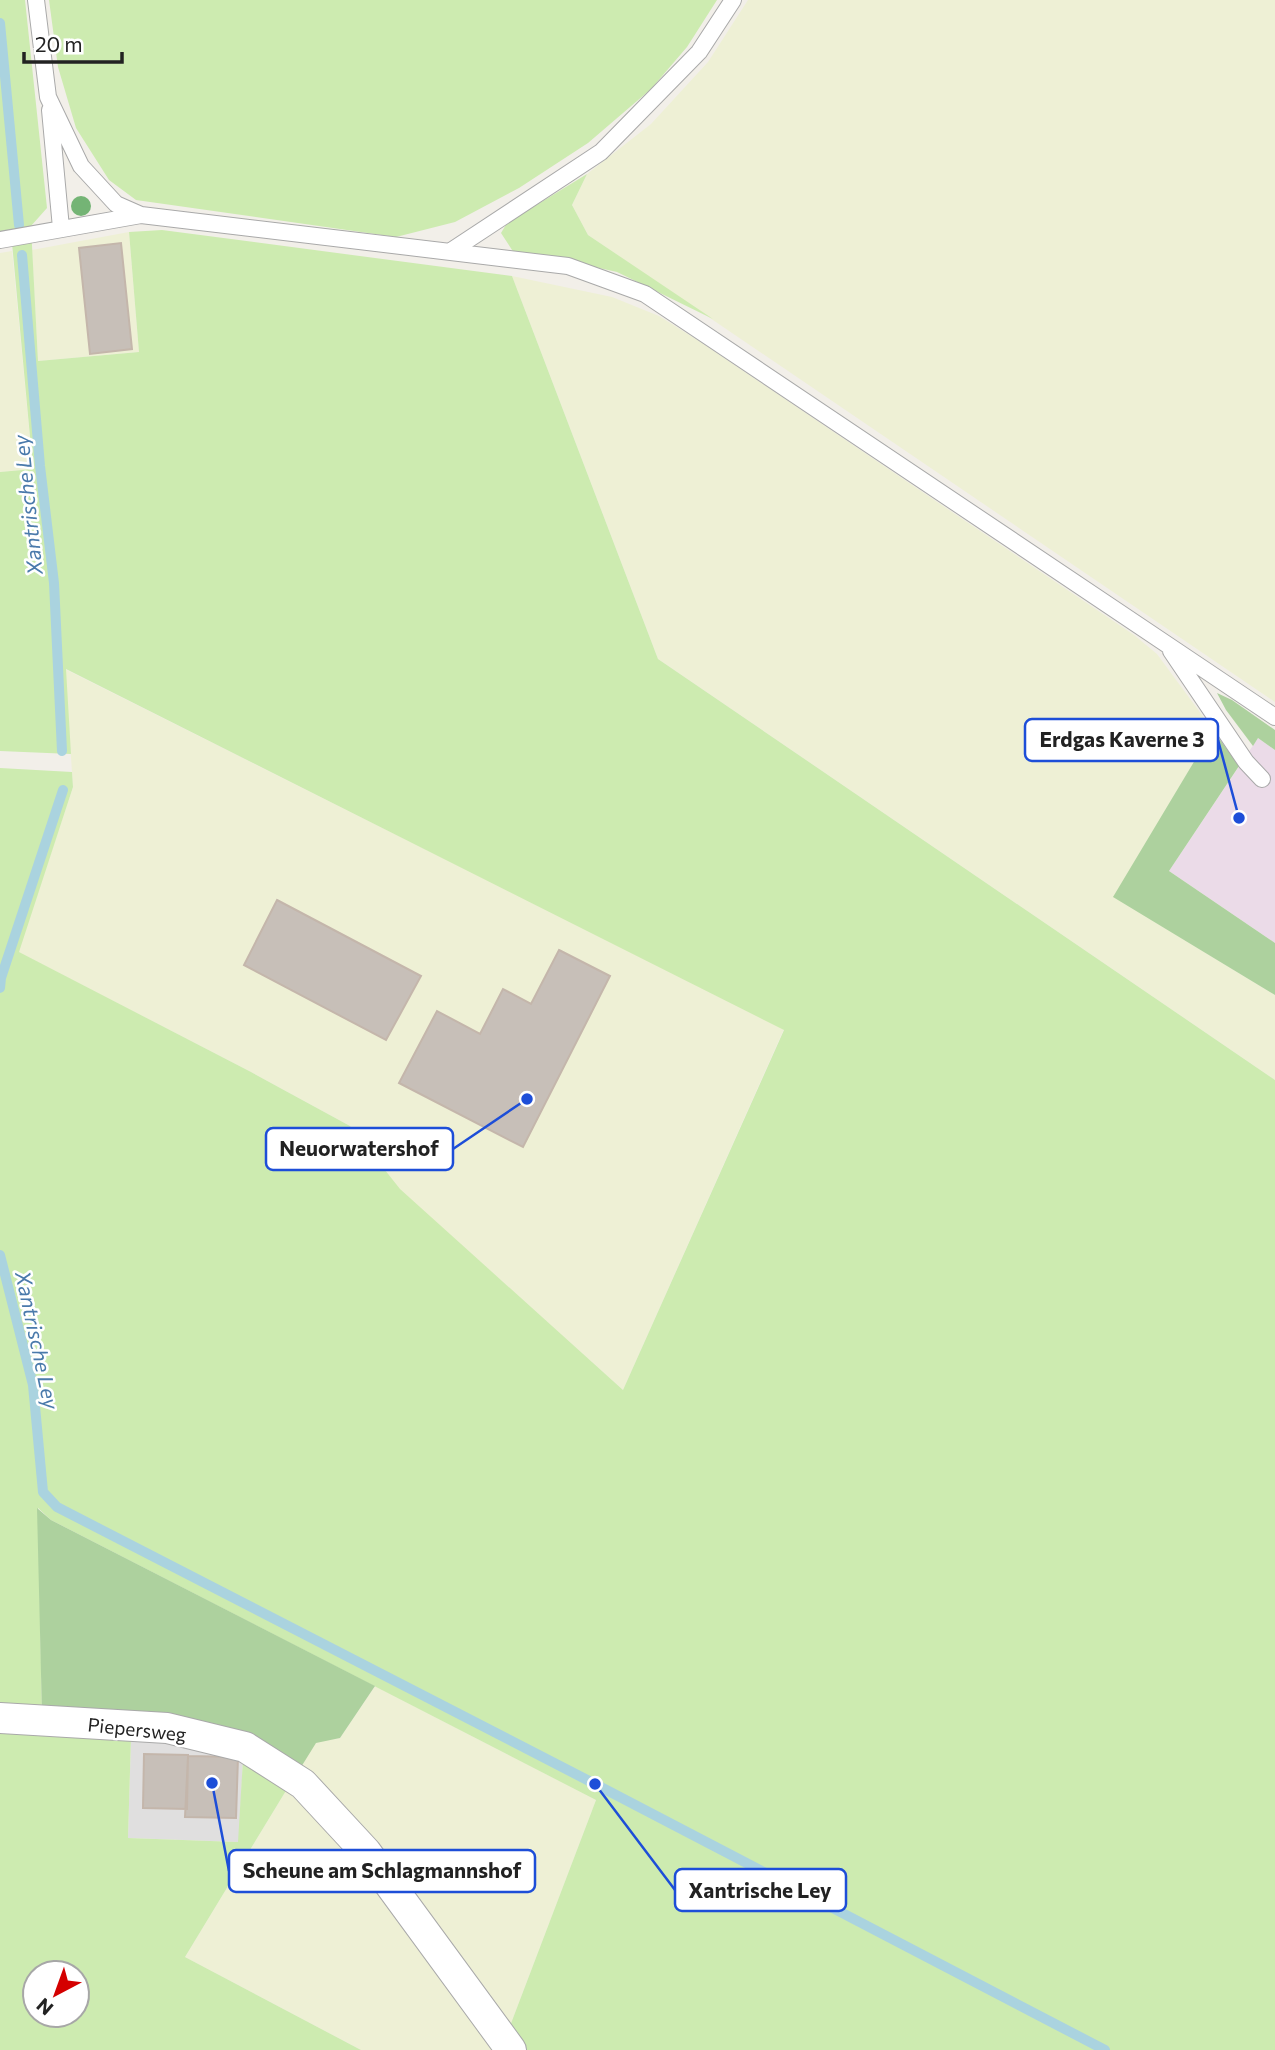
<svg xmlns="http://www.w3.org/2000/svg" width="1275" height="2050" viewBox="0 0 1275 2050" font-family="Commissioner,sans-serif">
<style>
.residential{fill:#e0dfdf}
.industrial{fill:#ebdbe8}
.farmland{fill:#eef0d5}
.grass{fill:#cdebb0;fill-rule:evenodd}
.forest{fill:#add19e}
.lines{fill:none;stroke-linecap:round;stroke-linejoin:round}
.stream{stroke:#aad3df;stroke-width:10}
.building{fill:#c7bfb8;stroke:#c4b6ab;stroke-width:2}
.service-casing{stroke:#a9a9a9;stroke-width:18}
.minor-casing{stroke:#a9a9a9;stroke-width:32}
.service{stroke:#fff;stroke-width:16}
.minor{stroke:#fff;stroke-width:30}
.tree{fill:#74b475}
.labels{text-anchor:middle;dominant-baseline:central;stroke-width:5;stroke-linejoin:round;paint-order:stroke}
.street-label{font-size:19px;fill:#222;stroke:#fff}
.water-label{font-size:21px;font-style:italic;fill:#4a7aab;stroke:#fff}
.leader{fill:none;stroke:#1d4ed8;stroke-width:2.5}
.callout-dot{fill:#1d4ed8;stroke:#fff;stroke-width:2.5}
.callout{fill:#fff;stroke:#1d4ed8;stroke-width:2.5}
.callout-label{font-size:21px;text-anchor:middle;font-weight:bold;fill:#222}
</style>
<rect width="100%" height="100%" fill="#f2efe9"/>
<path class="residential" d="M131,1739L166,1741L243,1759L239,1842L128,1838Z"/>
<path class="industrial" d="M1258,738L1275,750V943L1169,871Z"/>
<path class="farmland" d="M748,0H1275V702L588,235L572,205L587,174L651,124L708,62Z
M129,232L139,352L38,361L32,250Z
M12,251L33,469L0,472V253Z
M512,276L612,297L659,316L699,341L1134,635L1157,654L1213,730L1114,897L1275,995V1080L658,659Z
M65,669L784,1029L623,1390L399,1189L350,1126L251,1072L18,952L73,787Z
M375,1686L596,1800L507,2034L298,1772L316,1742L340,1738Z
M287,1789L345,1844L496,2050H361L185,1957Z"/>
<path class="grass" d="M0,0H25L47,208L31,226L38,361L139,352L129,232L162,230L512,276L658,659L1275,1080V2050H523L507,2034L596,1800L51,1520L38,1508L42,1715L0,1713V768L72,772L73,787L19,952L251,1072L350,1126L400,1189L623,1390L784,1030L66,669L71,754L0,751V472L33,469L11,232H0Z
M49,0H717L687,47L651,89L588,143L519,188L455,222L396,237L136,200L109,180L76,128L58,67Z
M587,174L572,205L588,235L713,319L617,272L563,260L514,253L501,233L507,223Z
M0,1733L131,1739L128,1838L238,1842L243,1759L287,1789L185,1957L361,2050H0ZM35,1973H77V2015H35Z"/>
<path class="forest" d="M1217,693L1232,700L1275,730V750L1258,738L1253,746L1226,710Z
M1213,730L1239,766L1169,871L1275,943V995L1113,897Z
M37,1508L51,1520L375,1686L340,1738L316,1743L298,1772L42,1715Z"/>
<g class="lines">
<path class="stream" d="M0,23L19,225
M22,255L40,466L54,583L62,751
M0,988L1,978L63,790
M0,1255L33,1385L43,1492L57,1507L595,1784L1105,2050"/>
</g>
<path class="building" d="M121,243L132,349L90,354L79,248Z
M277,900L421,976L386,1040L244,965Z
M559,950L610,976L523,1147L399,1083L437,1011L480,1034L503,989L531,1004Z
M144,1754L188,1755L187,1809L143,1808Z
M188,1756L238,1757L236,1818L185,1817Z"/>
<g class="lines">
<g class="service-casing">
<path id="service" d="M36,0L48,97L81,166L116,204L141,215L568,266L645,294L1275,717
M50,110L61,228
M0,240L141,215
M451,251L601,152L699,52L733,0
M1171,651L1246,762L1262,779"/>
</g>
<g class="minor-casing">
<path id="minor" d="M0,1718L167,1728L245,1747L303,1784L366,1852L511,2050"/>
</g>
<use href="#service" class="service"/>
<use href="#minor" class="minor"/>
</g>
<circle class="tree" cx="81" cy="206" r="10"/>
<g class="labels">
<g class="street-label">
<text transform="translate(137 1729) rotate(6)">Piepersweg</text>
</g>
<g class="water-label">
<text transform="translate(27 505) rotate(-96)">Xantrische Ley</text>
<text transform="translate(38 1340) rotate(78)">Xantrische Ley</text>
</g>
</g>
<path class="leader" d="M1239 818L1218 740M527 1099L453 1149M212 1783L229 1871M595 1784L675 1890"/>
<g class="callout-dot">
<circle cx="1239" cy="818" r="7"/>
<circle cx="527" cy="1099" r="7"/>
<circle cx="212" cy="1783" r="7"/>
<circle cx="595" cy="1784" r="7"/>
</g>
<g class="callout">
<rect x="1025" y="719" width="193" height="42" rx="7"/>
<rect x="266" y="1128" width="187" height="42" rx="7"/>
<rect x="229" y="1850" width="306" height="42" rx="7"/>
<rect x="675" y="1869" width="171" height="42" rx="7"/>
</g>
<g class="callout-label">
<text x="1122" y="747">Erdgas Kaverne 3</text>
<text x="359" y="1156">Neuorwatershof</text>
<text x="382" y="1878">Scheune am Schlagmannshof</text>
<text x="760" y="1898">Xantrische Ley</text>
</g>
<g transform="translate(56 1994) rotate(221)"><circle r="33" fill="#ffffff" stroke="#a7a7a7" stroke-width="2"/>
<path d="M0-5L12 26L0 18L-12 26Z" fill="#d40000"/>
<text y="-10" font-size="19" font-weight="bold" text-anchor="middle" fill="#222222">N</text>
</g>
<path d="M24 52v10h98v-10" fill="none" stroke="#222222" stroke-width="3.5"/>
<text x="35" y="52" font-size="21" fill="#222222" stroke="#ffffff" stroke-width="5" paint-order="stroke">20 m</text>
</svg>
